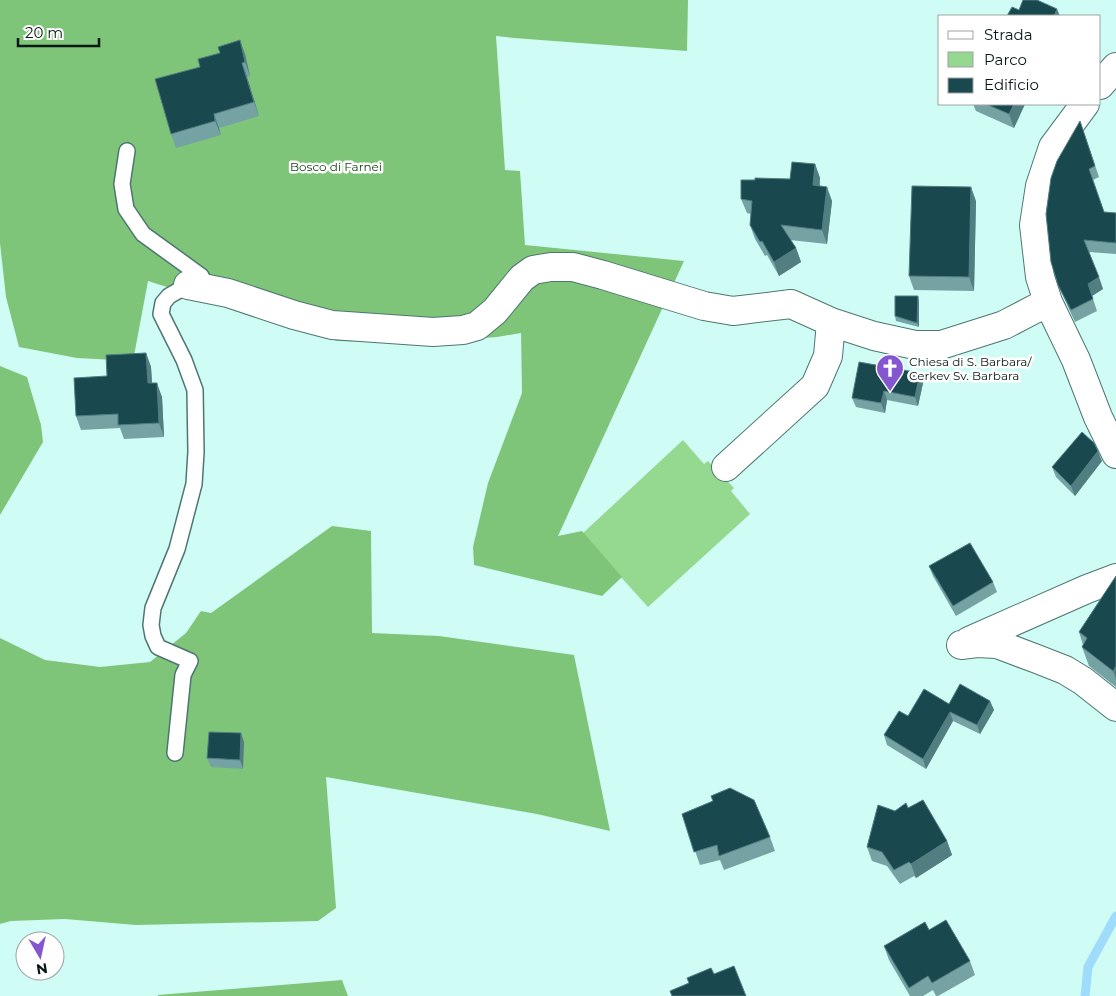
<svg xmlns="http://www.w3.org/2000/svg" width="1116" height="996" viewBox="0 0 1116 996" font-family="Montserrat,sans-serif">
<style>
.green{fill:#95d890}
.forest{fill:#7ec579}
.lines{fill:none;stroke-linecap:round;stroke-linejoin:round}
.stream{stroke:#9fdcfc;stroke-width:9}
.service-casing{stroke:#4e7671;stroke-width:18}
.minor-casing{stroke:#4e7671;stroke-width:30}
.service{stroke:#fff;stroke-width:15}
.minor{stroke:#fff;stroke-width:28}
.wall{fill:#75a2a2}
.shaded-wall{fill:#517e81}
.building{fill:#1a484f;stroke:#517e81}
.labels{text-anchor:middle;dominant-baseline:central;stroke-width:5;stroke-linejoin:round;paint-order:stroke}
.park-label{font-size:12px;fill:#154513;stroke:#fff}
.poi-label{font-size:12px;fill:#081816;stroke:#fff;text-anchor:start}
</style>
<rect width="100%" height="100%" fill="#d0fcf6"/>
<path class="green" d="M683,440L704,464L708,461L734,488L731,491L750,514L648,607L582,534Z"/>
<path class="forest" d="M0,0H688L687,51L514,38L496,36L505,170L520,171L525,245L684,261L558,536L582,531L622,577L602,596L474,565L473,547L488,483L522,393L521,333L497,337L421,343L337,341L148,281L133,361L77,358L19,347L6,297L0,243Z
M0,366L27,377L41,425L43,442L0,515Z
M332,526L371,531L372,633L439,636L574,655L610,831L537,814L326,777L336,908L318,921L136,925L65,919L11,921L0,924V638L45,660L100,667L150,662L186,633L201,611L211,613Z
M342,980L348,996H158V995Z"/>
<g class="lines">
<path class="stream" d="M1085,996L1088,967L1116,916"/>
<g class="service-casing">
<path id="service" d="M127,151L122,184L126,209L143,234L201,276L207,287
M175,753L183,675L190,661L158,647L153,636L151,625L153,608L177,549L194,484L196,452L195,390L184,360L161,314L163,303L169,296L188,285"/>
</g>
<g class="minor-casing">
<path id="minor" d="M1100,85L1116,67
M1085,104L1053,147L1040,186L1034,225L1040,277L1048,302L1076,360L1098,417L1116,454
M188,285L228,293L294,315L332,325L433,332L463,330L477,326L495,311L522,278L533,270L551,267H573L603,275L704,306L733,311L791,304L831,322L874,336L915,345H941L1004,325L1048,302
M726,467L815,386L828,356L831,322
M969,641L1087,589L1116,578
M961,645L977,643L997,644L1037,659L1065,670L1083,681L1116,707"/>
</g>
<use href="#service" class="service"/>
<use href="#minor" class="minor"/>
</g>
<path class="wall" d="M245,54L250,76L247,77L259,116L219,128L221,135L176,148L171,134L200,67Z
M973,104H1025L1014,128L976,111Z
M1080,121L1099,177L1093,180L1104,212L1116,213V254L1089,252L1103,289L1092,296L1097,311L1075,322L1063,296L1058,285Z
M815,164L820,178V186L832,201L827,244L790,240L796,248L801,262L779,276L767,255L765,256L755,239L750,225L751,214L747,213L741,199L755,180L790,179Z
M976,201L974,291L914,290L909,276Z
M919,301V327L896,321L895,316Z
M146,353L151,367L152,383L162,397L164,437L124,439L120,428L81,430L76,416L107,376Z
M923,383L918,406L887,400L885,413L856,407L852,398Z
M1102,461L1075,496L1056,477L1052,467Z
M929,566L993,582L997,592L956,616L933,576Z
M1116,576V687L1089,666L1082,647L1083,645L1079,632Z
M990,701L994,710L980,734L953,721L926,769L887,745L884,735L908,716L949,704Z
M244,742L243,769L211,767L207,758Z
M908,808L947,841L952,855L916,878L914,876L900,884L887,866L872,861L867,847L895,811Z
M682,814L770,837L775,851L724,870L720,860L700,865Z
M929,930L970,961L975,975L938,996H936L933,990L923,996H910L889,960L884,946Z"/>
<path class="shaded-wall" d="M1057,9L1060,16H1054Z
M240,40L245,54L250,76L245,62Z
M242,63L247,77L259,116L254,102Z
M1014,104H1025L1014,128L1009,114Z
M214,114L219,128L221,135L215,121Z
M815,164L820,178L818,199L813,185Z
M827,187L832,201L827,244L822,230Z
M971,187L976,201L974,291L969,277Z
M796,248L801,262L779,276L774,262Z
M1099,277L1103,289L1092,296L1088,284Z
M918,296L919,301V327L917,323Z
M146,353L151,367L153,397L148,383Z
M920,373L923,383L918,406L915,397Z
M157,383L162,397L164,437L159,423Z
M884,391L887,400L885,413L881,403Z
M1098,451L1102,461L1075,496L1071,486Z
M1116,666V679L1113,671Z
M990,701L994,710L980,734L977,725Z
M950,712L953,721L926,769L923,759Z
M241,733L244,742L243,769L240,760Z
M947,841L952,855L916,878L911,864Z"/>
<path class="building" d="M1023,0H1037L1057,9L1054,16H1007L1012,7L1019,10Z
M240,40L245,62L242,63L254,102L214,114L215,121L171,134L155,79L200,67L198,59L220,53L218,47Z
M986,104H1014L1009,114Z
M1080,121L1095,166L1089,169L1104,212L1116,213V243L1084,240L1099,277L1088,284L1093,299L1071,310L1058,285L1051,262L1046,214L1051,178L1057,161Z
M792,162L815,164L813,185L827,187L822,230L781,225L796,248L774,262L762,241L760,242L750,225L752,201L741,199V180H755V178L790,179Z
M912,186L971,187L969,277L909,276Z
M895,296H918L917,323L895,316Z
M146,353L148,383H157L159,423L118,425V414L76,416L74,378L107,376L106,355Z
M859,362L920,373L915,397L884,391L881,403L852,398Z
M1082,432L1094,443L1098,451L1071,486L1052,467Z
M970,543L993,582L953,606L929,566Z
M1116,576V666L1113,671L1082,647L1087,638L1079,632Z
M960,684L990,701L977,725L950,712L923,759L884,735L899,711L908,716L924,689L949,704Z
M209,732L241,733L240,760L207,758Z
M730,788L754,800L770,837L719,856L717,845L694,852L682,814L713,801L711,796Z
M923,800L947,841L911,864L909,862L894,870L882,852L867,847L878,805L895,811L906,803L908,808Z
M946,920L970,961L932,983L928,976L909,988L884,946L925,922L929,930Z
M734,966L746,996H672L670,991L689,983L687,978L711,968L714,974Z"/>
<defs>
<g id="church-pin" transform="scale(1.4375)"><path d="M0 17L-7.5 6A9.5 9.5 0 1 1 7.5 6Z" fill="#8456cf" stroke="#fff"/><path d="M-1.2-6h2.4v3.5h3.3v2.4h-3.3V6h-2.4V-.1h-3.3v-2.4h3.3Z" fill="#fff"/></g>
</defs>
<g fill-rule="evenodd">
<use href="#church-pin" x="890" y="368"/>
</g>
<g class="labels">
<g class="park-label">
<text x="336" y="166">Bosco di Farnei</text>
</g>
<g class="poi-label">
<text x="909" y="361">Chiesa di S. Barbara/<tspan x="909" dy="14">Cerkev Sv. Barbara</tspan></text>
</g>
</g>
<rect x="938" y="15" width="162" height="90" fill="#ffffff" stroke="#9ca3a2"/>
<rect x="948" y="31" width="25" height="8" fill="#ffffff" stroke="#9ca3a2"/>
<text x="984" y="40" font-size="15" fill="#081816">Strada</text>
<rect x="948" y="52" width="25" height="15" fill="#95d890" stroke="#9ca3a2"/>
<text x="984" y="65" font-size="15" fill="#081816">Parco</text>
<rect x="948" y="78" width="25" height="15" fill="#1a484f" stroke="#9ca3a2"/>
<text x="984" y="90" font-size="15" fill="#081816">Edificio</text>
<g transform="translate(40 956) rotate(171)"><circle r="24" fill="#ffffff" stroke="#9ca3a2"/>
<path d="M0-4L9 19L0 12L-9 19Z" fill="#8456cf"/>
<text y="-8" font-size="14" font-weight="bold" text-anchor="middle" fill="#081816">N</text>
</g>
<path d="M18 38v8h81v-8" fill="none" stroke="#081816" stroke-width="2.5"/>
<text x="25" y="38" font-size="15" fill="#081816" stroke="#ffffff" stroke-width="4" paint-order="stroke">20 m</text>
</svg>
